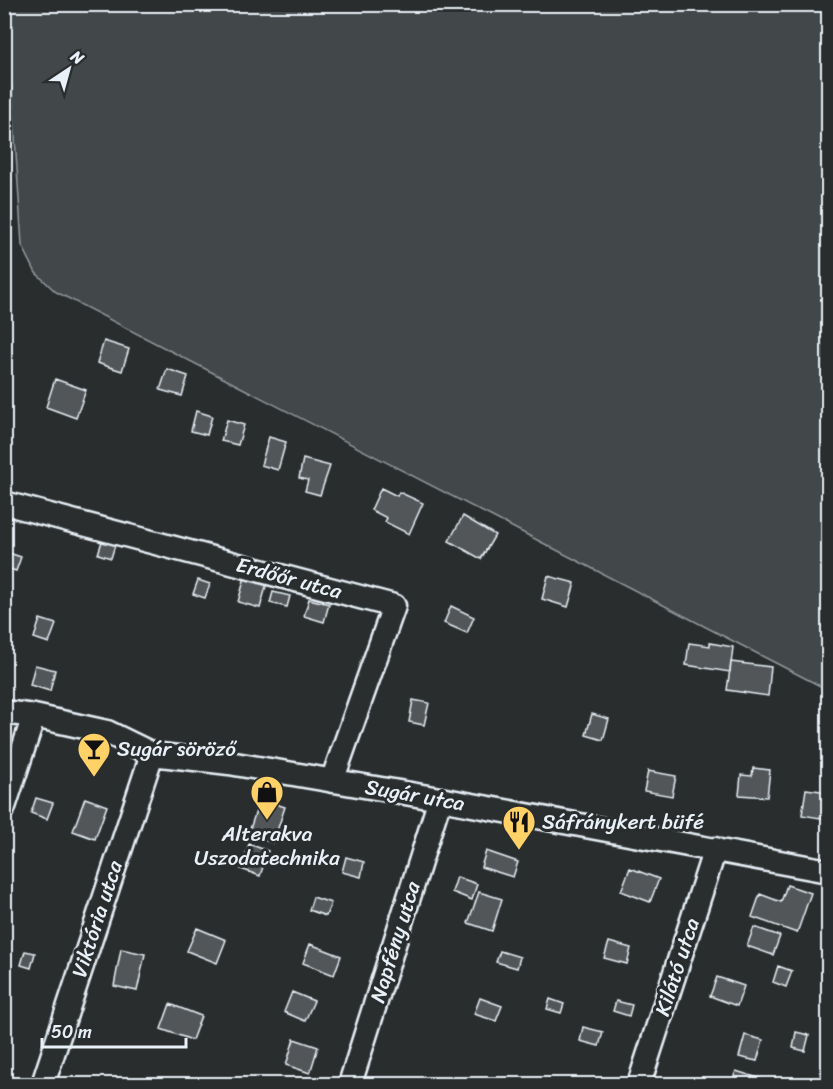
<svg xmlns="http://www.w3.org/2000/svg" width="833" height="1089" viewBox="0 0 833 1089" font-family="Sriracha,sans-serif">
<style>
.green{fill:#424648;stroke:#959ca0;stroke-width:1.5}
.building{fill:#535759;stroke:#e8f1f8;stroke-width:1.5}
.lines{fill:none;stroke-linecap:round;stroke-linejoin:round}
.minor-casing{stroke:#e8f1f8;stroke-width:27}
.minor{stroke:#2a2d2e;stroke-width:22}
.labels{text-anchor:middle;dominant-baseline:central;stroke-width:6;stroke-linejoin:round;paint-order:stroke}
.street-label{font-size:21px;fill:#e8f1f8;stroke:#2a2d2e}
.poi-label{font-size:21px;fill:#e8f1f8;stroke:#2a2d2e;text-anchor:start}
</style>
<rect width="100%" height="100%" fill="#2a2d2e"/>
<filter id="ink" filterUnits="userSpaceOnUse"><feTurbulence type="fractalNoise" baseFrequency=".0167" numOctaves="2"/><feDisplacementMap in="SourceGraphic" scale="12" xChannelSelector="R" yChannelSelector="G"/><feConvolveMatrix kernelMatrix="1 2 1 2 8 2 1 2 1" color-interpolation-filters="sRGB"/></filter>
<g filter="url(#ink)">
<path class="green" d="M5,4L828,5V690L56,292L36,273L22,245L9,46L5,38Z"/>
<path class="building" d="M104,341L129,349L122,371L97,363Z
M167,369L188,376L182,396L160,390Z
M55,379L86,390L76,418L46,407Z
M196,411L212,416L207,435L191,431Z
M227,420L244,425L238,445L221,441Z
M269,437L286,442L278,470L261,465Z
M303,459L330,466L320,495L305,491L308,480L299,478Z
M381,488L397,496L399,492L423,503L409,534L385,522L387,518L371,510Z
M463,516L495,535L481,559L449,541Z
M103,538L116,542L111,558L98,554Z
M9,553L21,557L16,571L4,567Z
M548,576L575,583L568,607L542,599Z
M245,577L267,583L260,608L238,602Z
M198,580L210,584L205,598L193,594Z
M273,592L290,596L287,607L270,603Z
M309,599L329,604L324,622L304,616Z
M451,606L474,617L467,633L444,623Z
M40,619L56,624L49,643L34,638Z
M689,643L710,646V643L733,647L730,672L686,665Z
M731,662L771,667L768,696L727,690Z
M35,665L55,670L50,691L30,685Z
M413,700L429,703L424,725L409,722Z
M592,714L609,719L603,740L586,735Z
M753,768L770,770L767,797L739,795L741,775L752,776Z
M648,771L676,776L672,796L644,791Z
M806,789L828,792L826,819L802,815Z
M36,798L53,803L47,819L31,813Z
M85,798L107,806L95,839L73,831Z
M260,799L285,807L273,843L248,835Z
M249,844L268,851L260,876L241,869Z
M486,851L518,862L513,877L481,867Z
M346,857L364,862L361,877L342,872Z
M630,868L659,879L650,902L621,891Z
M457,877L477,884L472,900L452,892Z
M787,885L811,893L797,933L752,917L760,894L781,902Z
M479,892L502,899L492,931L468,923Z
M313,897L331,903L326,916L309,910Z
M754,927L780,936L773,955L747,946Z
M197,928L226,940L217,963L187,951Z
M609,942L631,948L627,964L604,958Z
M310,944L341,956L334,975L303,963Z
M121,949L145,954L137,991L114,986Z
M25,951L35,953L31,968L21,965Z
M500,951L520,957L517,968L496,962Z
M778,966L792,971L786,987L773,982Z
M717,977L744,986L737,1006L710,996Z
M292,992L314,1001L305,1021L284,1012Z
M480,998L502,1006L496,1021L474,1014Z
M550,999L564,1004L561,1013L547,1009Z
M616,1001L632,1005L629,1016L613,1011Z
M170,1004L201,1016L192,1040L161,1029Z
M583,1027L603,1032L599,1046L580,1041Z
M796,1032L809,1035L805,1051L793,1048Z
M745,1035L763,1040L757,1061L739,1057Z
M294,1039L318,1047L310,1073L286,1065Z
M736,1071L771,1082L770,1084H731Z"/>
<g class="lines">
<g class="minor-casing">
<path id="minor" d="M4,503L394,606L332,781
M4,712L34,716L107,732L152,754L229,763L440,799L828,871
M4,807L34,716
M43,1084L152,754
M350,1084L440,799
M639,1084L715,849"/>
</g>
<use href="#minor" class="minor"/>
</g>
</g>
<defs>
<g id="bar-pin" transform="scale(1.725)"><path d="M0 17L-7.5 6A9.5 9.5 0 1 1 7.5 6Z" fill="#ffd166" stroke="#2a2d2e"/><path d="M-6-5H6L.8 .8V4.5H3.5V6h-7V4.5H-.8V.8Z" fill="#111"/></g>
<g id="shop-pin" transform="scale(1.725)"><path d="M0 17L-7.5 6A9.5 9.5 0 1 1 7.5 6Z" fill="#ffd166" stroke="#2a2d2e"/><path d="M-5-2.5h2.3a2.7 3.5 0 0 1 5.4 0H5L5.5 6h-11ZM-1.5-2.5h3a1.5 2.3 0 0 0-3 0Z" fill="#111"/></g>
<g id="restaurant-pin" transform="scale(1.725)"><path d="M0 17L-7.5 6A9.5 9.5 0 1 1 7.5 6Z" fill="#ffd166" stroke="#2a2d2e"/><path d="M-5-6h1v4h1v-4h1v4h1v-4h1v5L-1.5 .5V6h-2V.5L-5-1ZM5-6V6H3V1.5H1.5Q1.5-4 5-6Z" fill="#111"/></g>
</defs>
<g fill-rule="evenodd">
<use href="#bar-pin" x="94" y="749"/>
<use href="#shop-pin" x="267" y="792"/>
<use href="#restaurant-pin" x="519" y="822"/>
</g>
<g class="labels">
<g class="street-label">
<text transform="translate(289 578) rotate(15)">Erdőőr utca</text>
<text transform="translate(415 795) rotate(10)">Sugár utca</text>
<text transform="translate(97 919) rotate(-72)">Viktória utca</text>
<text transform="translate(395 942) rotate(-73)">Napfény utca</text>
<text transform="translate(677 967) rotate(-72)">Kilátó utca</text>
</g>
<g class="poi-label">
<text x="117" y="749">Sugár söröző</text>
<text x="542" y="822">Sáfránykert büfé</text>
<text x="267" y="834" text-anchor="middle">Alterakva<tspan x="267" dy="24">Uszodatechnika</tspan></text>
</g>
</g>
<rect width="833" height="1089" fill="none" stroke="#2a2d2e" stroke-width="24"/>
<rect x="12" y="12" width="809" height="1065" fill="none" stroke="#e8f1f8" stroke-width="2" filter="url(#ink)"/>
<g transform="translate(69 69) rotate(36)" stroke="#2a2d2e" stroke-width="4.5" paint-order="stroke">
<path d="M0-4.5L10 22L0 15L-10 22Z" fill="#e8f1f8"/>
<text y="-9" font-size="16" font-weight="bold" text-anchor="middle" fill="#e8f1f8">N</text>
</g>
<path d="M42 1038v9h144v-9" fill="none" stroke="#e8f1f8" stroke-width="3"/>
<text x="51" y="1038" font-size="18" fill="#e8f1f8" stroke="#2a2d2e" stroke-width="4.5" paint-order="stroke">50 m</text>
</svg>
